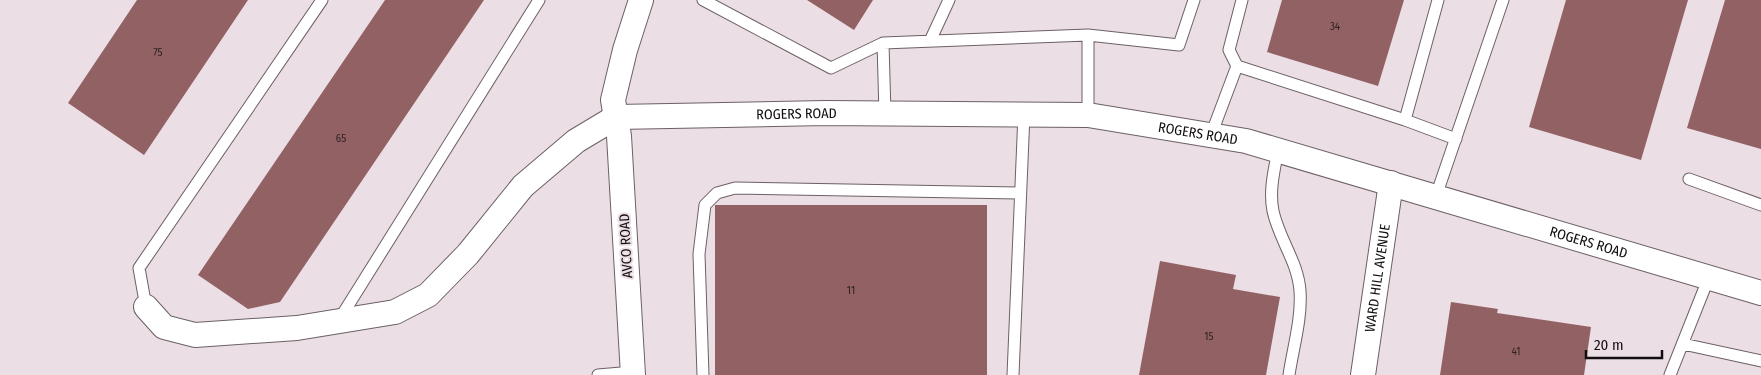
<svg xmlns="http://www.w3.org/2000/svg" width="1761" height="375" viewBox="0 0 1761 375" font-family="'Fira Sans Condensed',sans-serif">
<style>
.building{fill:#926164}
.lines{fill:none;stroke-linecap:round;stroke-linejoin:round}
.service-casing{stroke:#6b6066;stroke-width:13}
.minor-casing{stroke:#6b6066;stroke-width:26}
.service{stroke:#fff;stroke-width:11}
.minor{stroke:#fff;stroke-width:24}
.labels{text-anchor:middle;dominant-baseline:central;stroke-width:4;stroke-linejoin:round;paint-order:stroke}
.number-label{font-size:11px;fill:#322325}
.street-label{font-size:14px;fill:#120e10;stroke:#ecdee5}
</style>
<rect width="100%" height="100%" fill="#ecdee5"/>
<path class="building" d="M137,0H248L144,155L68,103Z
M385,0H484L280,302L248,309L198,275Z
M807,0H873L854,30Z
M1282,0H1404L1378,86L1267,52Z
M1566,0H1688L1641,160L1529,127Z
M1725,0H1761V149L1687,128Z
M715,205H987V375H715Z
M1160,261L1236,275L1233,289L1280,297L1266,375H1139Z
M1451,302L1498,309L1497,313L1591,327L1584,375H1440Z"/>
<g class="lines">
<g class="service-casing">
<path id="service" d="M703,0L831,68L883,43
M1438,0L1405,120L1456,139
M930,41L949,0
M1237,66L1229,50L1242,0
M885,114L883,43L1088,35
M1088,115V35L1179,45L1194,0
M1211,135L1237,66L1405,120
M1278,150C1274,171 1269,191 1273,211C1279,239 1298,262 1300,291C1302,318 1293,348 1289,375
M1689,179L1761,205
M1436,196L1503,0
M146,307L139,268L322,0
M339,320L539,0
M1683,344L1761,361
M598,375L633,372
M703,375L699,254L705,205L717,193L735,188L1020,193
M1013,375L1024,114
M1670,375L1709,277"/>
</g>
<g class="minor-casing">
<g id="minor">
<path id="s1" d="M146,307L164,327L195,335L297,328L395,312L428,295L468,254L523,186L576,141L616,117L825,113L1088,115L1246,141L1761,293"/>
<path d="M633,375L619,136L613,100L625,50L641,0"/>
<path id="s2" d="M1363,375L1391,183"/>
</g>
</g>
<use href="#service" class="service"/>
<use href="#minor" class="minor"/>
</g>
<g class="labels">
<g class="number-label">
<text x="1335" y="26">34</text>
<text x="158" y="52">75</text>
<text x="341" y="138">65</text>
<text x="851" y="290">11</text>
<text x="1209" y="336">15</text>
<text x="1516" y="351">41</text>
</g>
<g class="street-label">
<text stroke="none"><textPath href="#s1" startOffset="739">ROGERS ROAD</textPath></text>
<text stroke="none"><textPath href="#s1" startOffset="1142">ROGERS ROAD</textPath></text>
<text stroke="none"><textPath href="#s1" startOffset="1548">ROGERS ROAD</textPath></text>
<text transform="translate(626 246) rotate(-93)">AVCO ROAD</text>
<text stroke="none"><textPath href="#s2" startOffset="98">WARD HILL AVENUE</textPath></text>
</g>
</g>
<path d="M1586 350v8h76v-8" fill="none" stroke="#120e10" stroke-width="2.5"/>
<text x="1594" y="350" font-size="15" fill="#120e10" stroke="#ecdee5" stroke-width="4" paint-order="stroke">20 m</text>
</svg>
